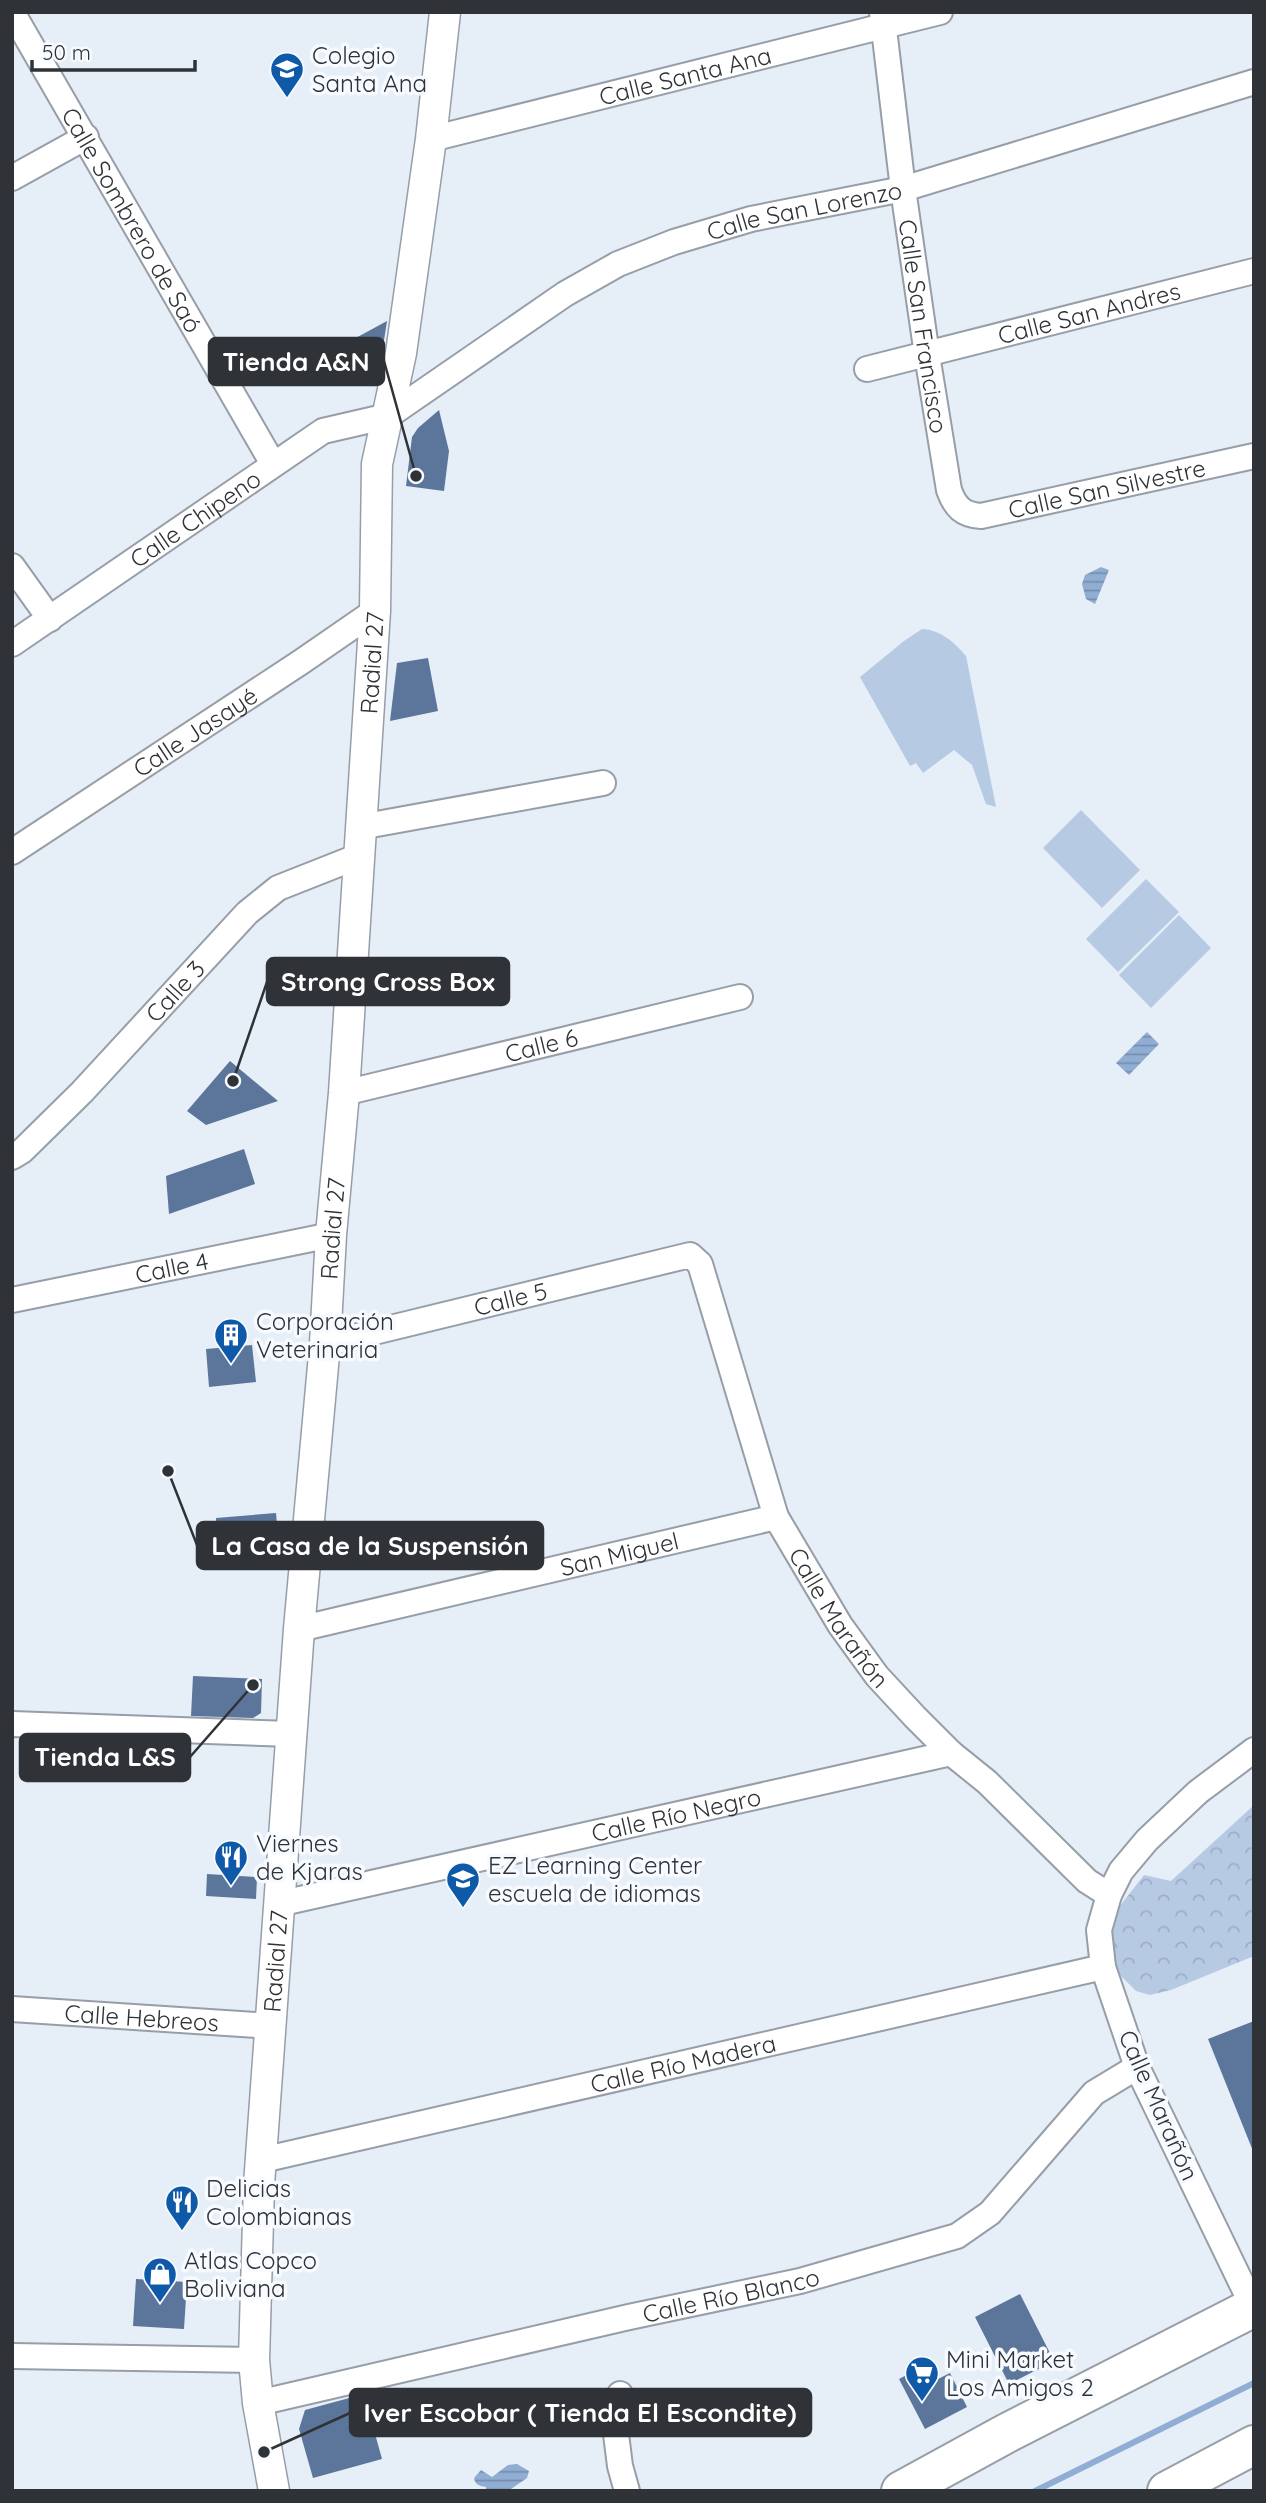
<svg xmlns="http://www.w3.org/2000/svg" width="1266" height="2503" viewBox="0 0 1266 2503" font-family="Quicksand,sans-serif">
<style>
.green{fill:#b6cae4}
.forest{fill:url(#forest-crowns)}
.water{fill:url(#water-rules)}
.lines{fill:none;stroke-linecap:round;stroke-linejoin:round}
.stream{stroke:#90aed4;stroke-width:6}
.building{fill:#5b769a}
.minor-casing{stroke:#979ea8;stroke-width:28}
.tertiary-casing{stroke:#979ea8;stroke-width:33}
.trunk-casing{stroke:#979ea8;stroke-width:42}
.minor{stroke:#fff;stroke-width:24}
.tertiary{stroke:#fff;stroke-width:30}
.trunk{stroke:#fff;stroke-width:38}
.labels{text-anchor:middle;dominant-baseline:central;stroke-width:7;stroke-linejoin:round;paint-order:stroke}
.poi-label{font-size:24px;fill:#2f3236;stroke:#f7fbff;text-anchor:start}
.street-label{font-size:24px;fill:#2f3236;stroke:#f7fbff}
.leader{fill:none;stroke:#2f3236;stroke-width:2.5}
.callout-dot{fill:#2f3236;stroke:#f7fbff;stroke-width:2.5}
.callout{fill:#2f3236;stroke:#2f3236;stroke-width:2.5}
.callout-label{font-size:26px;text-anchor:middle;font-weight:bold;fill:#fff}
</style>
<defs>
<pattern id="forest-crowns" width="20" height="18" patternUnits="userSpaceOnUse" patternTransform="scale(1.75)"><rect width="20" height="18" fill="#b6cae4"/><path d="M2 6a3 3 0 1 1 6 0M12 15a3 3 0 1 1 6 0" fill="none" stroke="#9daec4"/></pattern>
<pattern id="water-rules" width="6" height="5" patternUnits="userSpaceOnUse" patternTransform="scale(1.75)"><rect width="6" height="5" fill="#90aed4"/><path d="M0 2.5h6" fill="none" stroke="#768ead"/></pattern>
</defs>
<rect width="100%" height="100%" fill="#e6eef8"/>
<path class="green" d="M922,629C941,630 954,642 966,656L996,807L986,804L972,765L954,750L923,773L916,763L910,766L860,677L904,641Z
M1081,810L1140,870L1102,908L1043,848Z
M1146,879L1179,912L1118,972L1086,939Z
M1179,915L1211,948L1151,1008L1119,975Z"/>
<path class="forest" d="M1254,1805V1956L1171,1990L1150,1995L1136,1991L1117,1972L1112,1973L1107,1929L1112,1916L1144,1875L1171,1881Z"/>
<path class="water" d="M1101,567L1109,570L1095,604L1086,599L1082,584L1085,575Z
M1147,1032L1159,1044L1129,1075L1116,1063Z
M517,2464L529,2471L527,2478L508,2491H486V2487C480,2486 475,2485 474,2478L481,2470L492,2477L508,2465Z"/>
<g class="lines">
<path class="stream" d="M1035,2491L1254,2383"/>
</g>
<path class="building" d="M387,321L380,366L369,372L352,340Z
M439,410L449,451L444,491L406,486L412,437L418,428Z
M428,658L438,711L390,721L397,663Z
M230,1061L278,1101L206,1125L187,1111Z
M244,1149L255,1184L169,1214L166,1176Z
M252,1345L256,1382L209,1387L206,1349Z
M276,1513L279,1546L218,1551L216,1518Z
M193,1676L262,1679L261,1713L253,1718L191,1716Z
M207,1874L257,1877L256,1899L206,1896Z
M1254,2021V2151H1253L1208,2039Z
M136,2279L187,2282L184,2329L133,2326Z
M1020,2294L1054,2361L1009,2384L975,2317Z
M916,2370L924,2386L950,2373L967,2407L925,2429L899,2379Z
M364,2394L382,2459L313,2478L299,2429L305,2410Z"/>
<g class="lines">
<g class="minor-casing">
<g id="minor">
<path id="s1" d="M12,12L273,464"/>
<path id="s2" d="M882,12L903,189L927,355L949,490C955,507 963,515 981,516L1254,456"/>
<path id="s3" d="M431,139L940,12"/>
<path d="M12,178L86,137"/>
<path id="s4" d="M867,369L1254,271"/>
<path d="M12,566L50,619"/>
<path id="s5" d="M12,644L323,431L388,416L565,294L618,264L674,242L751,219L903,189L1254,82"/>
<path d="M360,827L603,783"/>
<path id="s6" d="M12,852L301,662L375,611"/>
<path id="s7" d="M344,1093L740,997"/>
<path id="s8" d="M12,1157L22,1151L82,1092L247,913L278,888L359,856"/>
<path id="s9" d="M12,1300L331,1235"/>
<path id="s10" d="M325,1344L690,1255L700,1264L776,1517L840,1625L877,1676L915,1717L951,1753L987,1782L1087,1881L1109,1895"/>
<path id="s11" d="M299,1629L776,1517"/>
<path d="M12,1724L291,1734"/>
<path id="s12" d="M278,1904L951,1753"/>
<path id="s13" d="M12,2009L271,2026"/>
<path id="s14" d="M262,2160L1103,1967"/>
<path d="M1253,2307L1137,2067L1103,1967L1099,1930L1109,1895L1121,1871L1147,1840L1198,1792L1254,1750"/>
<path d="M12,2356L254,2360"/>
<path d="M620,2394L614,2418L620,2466L627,2491"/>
<path id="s15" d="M258,2403L629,2317L800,2281L957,2236L990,2213L1094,2093L1137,2067"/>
</g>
</g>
<g class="tertiary-casing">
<g id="tertiary">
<path id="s16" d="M274,2491L258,2403L254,2360L259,2185L299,1629L325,1344L331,1235L344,1093L375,611L377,464L401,353L431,139L445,12"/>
</g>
</g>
<g class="trunk-casing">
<path id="trunk" d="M901,2491L1007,2433L1254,2307
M1167,2491L1254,2445"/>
</g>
<use href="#minor" class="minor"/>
<use href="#tertiary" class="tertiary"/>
<use href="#trunk" class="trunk"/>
</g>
<defs>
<g id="school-pin" transform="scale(1.75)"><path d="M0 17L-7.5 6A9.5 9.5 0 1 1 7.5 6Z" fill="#0e59a8" stroke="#f7fbff"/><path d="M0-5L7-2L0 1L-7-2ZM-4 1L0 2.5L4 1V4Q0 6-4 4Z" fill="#fff"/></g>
<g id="building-pin" transform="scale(1.75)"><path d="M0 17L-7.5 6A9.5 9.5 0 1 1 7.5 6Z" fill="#0e59a8" stroke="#f7fbff"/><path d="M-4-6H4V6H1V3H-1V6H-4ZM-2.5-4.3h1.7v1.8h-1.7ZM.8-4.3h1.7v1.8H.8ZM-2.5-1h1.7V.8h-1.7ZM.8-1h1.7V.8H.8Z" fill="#fff"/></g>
<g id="restaurant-pin" transform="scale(1.75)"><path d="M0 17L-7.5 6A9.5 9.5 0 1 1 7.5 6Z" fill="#0e59a8" stroke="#f7fbff"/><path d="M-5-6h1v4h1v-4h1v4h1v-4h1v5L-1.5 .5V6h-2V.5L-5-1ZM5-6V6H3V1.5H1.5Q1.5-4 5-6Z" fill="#fff"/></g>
<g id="shop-pin" transform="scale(1.75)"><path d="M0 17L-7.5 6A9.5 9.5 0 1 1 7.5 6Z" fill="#0e59a8" stroke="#f7fbff"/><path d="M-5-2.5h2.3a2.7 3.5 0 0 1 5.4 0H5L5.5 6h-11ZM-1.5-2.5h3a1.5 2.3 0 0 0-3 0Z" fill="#fff"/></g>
<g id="supermarket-pin" transform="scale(1.75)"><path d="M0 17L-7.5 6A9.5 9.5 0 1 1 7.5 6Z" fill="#0e59a8" stroke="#f7fbff"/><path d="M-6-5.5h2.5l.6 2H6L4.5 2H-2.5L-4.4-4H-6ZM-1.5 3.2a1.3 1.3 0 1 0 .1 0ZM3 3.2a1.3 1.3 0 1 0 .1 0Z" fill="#fff"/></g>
</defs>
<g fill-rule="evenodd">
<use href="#school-pin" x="287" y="69"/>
<use href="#building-pin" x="231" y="1335"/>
<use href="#restaurant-pin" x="231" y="1857"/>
<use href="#school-pin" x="463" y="1879"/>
<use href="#restaurant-pin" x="182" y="2202"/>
<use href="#shop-pin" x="160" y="2274"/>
<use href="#supermarket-pin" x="922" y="2373"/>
</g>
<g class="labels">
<g class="poi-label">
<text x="312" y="55">Colegio<tspan x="312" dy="28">Santa Ana</tspan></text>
<text x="256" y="1321">Corporación<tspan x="256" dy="28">Veterinaria</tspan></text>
<text x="256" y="1843">Viernes<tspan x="256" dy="28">de Kjaras</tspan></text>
<text x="488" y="1865">EZ Learning Center<tspan x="488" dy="28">escuela de idiomas</tspan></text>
<text x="206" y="2188">Delicias<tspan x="206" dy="28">Colombianas</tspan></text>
<text x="184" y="2260">Atlas Copco<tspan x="184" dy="28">Boliviana</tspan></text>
<text x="946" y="2359">Mini Market<tspan x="946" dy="28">Los Amigos 2</tspan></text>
</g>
<g class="street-label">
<text stroke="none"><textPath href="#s3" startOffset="262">Calle Santa Ana</textPath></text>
<text stroke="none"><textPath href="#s5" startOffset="914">Calle San Lorenzo</textPath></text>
<text stroke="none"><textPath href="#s1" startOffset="240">Calle Sombrero de Saó</textPath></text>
<text stroke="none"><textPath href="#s4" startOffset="229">Calle San Andres</textPath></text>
<text stroke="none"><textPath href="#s2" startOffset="317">Calle San Francisco</textPath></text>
<text stroke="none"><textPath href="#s2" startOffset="656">Calle San Silvestre</textPath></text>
<text stroke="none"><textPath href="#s5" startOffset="222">Calle Chipeno</textPath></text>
<text stroke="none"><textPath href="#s16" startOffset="1834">Radial 27</textPath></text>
<text stroke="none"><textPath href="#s6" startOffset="219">Calle Jasayé</textPath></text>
<text stroke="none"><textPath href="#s8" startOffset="233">Calle 3</textPath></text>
<text stroke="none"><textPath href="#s7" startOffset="203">Calle 6</textPath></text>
<text stroke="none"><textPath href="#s16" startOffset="1267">Radial 27</textPath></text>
<text stroke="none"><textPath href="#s9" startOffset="163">Calle 4</textPath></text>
<text stroke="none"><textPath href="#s10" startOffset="191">Calle 5</textPath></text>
<text stroke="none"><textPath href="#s11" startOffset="329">San Miguel</textPath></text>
<text stroke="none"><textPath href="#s10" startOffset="772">Calle Marañón</textPath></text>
<text stroke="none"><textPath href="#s12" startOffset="408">Calle Río Negro</textPath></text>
<text stroke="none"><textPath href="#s16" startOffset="532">Radial 27</textPath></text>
<text stroke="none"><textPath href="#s13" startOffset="130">Calle Hebreos</textPath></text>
<text stroke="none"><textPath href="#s14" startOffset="432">Calle Río Madera</textPath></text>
<text transform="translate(1159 2105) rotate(66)">Calle Marañón</text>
<text stroke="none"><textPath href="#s15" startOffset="485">Calle Río Blanco</textPath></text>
</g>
</g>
<path class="leader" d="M416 476L384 361M233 1081L267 982M168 1471L197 1545M253 1685L190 1757M264 2452L350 2413"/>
<g class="callout-dot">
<circle cx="416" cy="476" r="7"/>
<circle cx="233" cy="1081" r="7"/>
<circle cx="168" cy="1471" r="7"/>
<circle cx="253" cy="1685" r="7"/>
<circle cx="264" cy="2452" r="7"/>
</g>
<g class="callout">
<rect x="209" y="338" width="175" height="47" rx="7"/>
<rect x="267" y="958" width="242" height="47" rx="7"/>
<rect x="197" y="1522" width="346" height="47" rx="7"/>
<rect x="20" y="1734" width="170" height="47" rx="7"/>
<rect x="350" y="2389" width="461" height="47" rx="7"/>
</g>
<g class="callout-label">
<text x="296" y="371">Tienda A&amp;N</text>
<text x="388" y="991">Strong Cross Box</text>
<text x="370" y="1555">La Casa de la Suspensión</text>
<text x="105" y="1766">Tienda L&amp;S</text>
<text x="580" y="2422">Iver Escobar ( Tienda El Escondite)</text>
</g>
<rect width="1266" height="2503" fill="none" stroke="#2f3236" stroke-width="28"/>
<path d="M32 60v10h163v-10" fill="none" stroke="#2f3236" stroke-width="3.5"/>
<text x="42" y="60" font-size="21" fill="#2f3236" stroke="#f7fbff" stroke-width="5" paint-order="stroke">50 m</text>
</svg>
